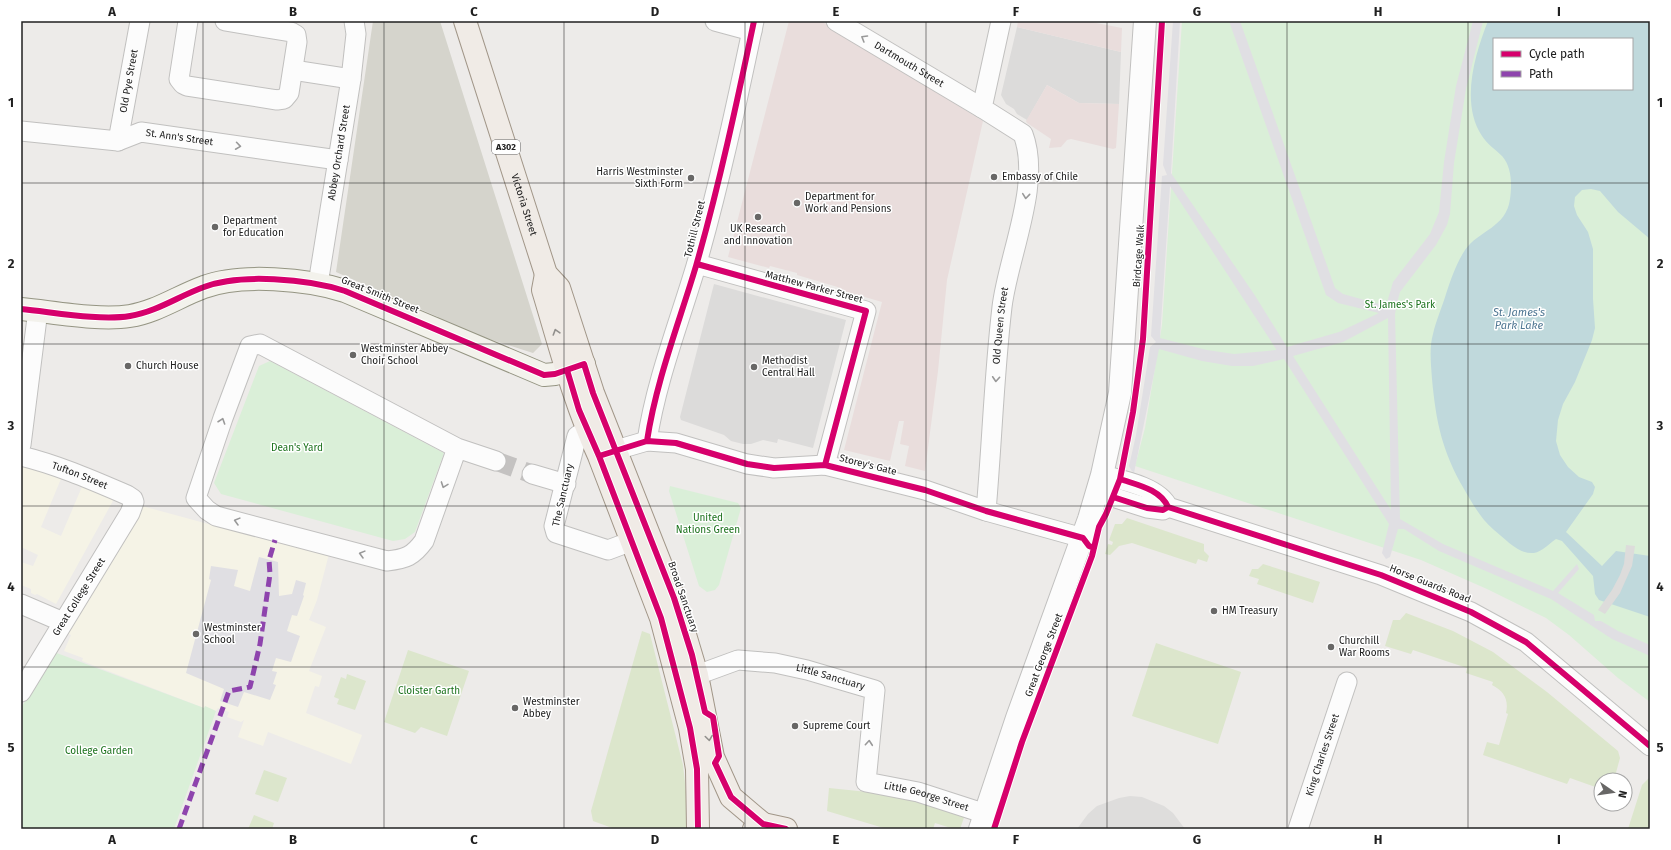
<svg xmlns="http://www.w3.org/2000/svg" width="1671" height="850" viewBox="0 0 1671 850" font-family="'Fira Sans',sans-serif">
<style>
.residential{fill:#dcdbda}
.commercial{fill:#e9dddc}
.education{fill:#f5f3e6}
.construction{fill:#d5d4cc}
.grass{fill:#dce6cc}
.park{fill:#daefd8;fill-rule:evenodd}
.parking{fill:#dedddc}
.plaza{fill:#e0dfe3;fill-rule:evenodd}
.water{fill:#c0d9dc;fill-rule:evenodd}
.pier{fill:#dddcdb}
.lines{fill:none;stroke-linecap:round;stroke-linejoin:round}
.minor-tunnel{stroke:#c4c2c1;stroke-width:19;stroke-dasharray:19 10;stroke-linecap:butt}
.minor-casing{stroke:#c1c0bf;stroke-width:21}
.tertiary-casing{stroke:#c1c0bf;stroke-width:24}
.secondary-casing{stroke:#959583;stroke-width:24}
.primary-casing{stroke:#a19688;stroke-width:24}
.minor{stroke:#fcfcfc;stroke-width:19}
.tertiary{stroke:#fcfcfc;stroke-width:22}
.secondary{stroke:#f3f2ec;stroke-width:22}
.primary{stroke:#f0ebe6;stroke-width:22}
.quiet{stroke:#8e44ad;stroke-width:5;stroke-dasharray:10 5;stroke-linecap:butt}
.cycleway-casing{stroke:#fff;stroke-width:8}
.cycleway{stroke:#d6006c;stroke-width:6}
.oneway{stroke:#999}
.oneway2{stroke:#92908d}
.grid{fill:none;stroke:#202020;stroke-width:1;stroke-opacity:0.55}
.poi-dot{fill:#686766;stroke:#fff;stroke-width:1.5}
.labels{text-anchor:middle;dominant-baseline:central;stroke-width:3;stroke-linejoin:round;paint-order:stroke}
.shield{fill:#fff;stroke:#636363;stroke-width:1}
.shield-label{font-size:9px;font-weight:bold;fill:#202020}
.street-label{font-size:10px;fill:#202020;stroke:#fff}
.poi-label{font-size:10px;fill:#202020;stroke:#fff;text-anchor:start}
.park-label{font-size:10px;fill:#1a711b;stroke:#fff}
.water-label{font-size:11px;font-style:italic;fill:#517894;stroke:#fff}
.neatline{fill:none;stroke:#202020;stroke-width:1.5}
.grid-label{font-size:13px;text-anchor:middle;font-weight:bold;fill:#202020}
</style>
<rect width="100%" height="100%" fill="#edebe9"/>
<path class="residential" d="M1017,27L1121,52L1119,104L1079,103L1047,85L1027,120L1017,114L1014,109L1006,104L1001,95Z
M714,284L846,320L813,448L778,439L777,443L763,440L751,444H743L731,441L724,435L681,420L680,417Z"/>
<path class="commercial" d="M789,21H821L983,121L947,280L938,371L925,471L905,466L909,446L900,444L904,421H899L890,461L844,450L882,302L841,290V288L797,275V273L770,266L769,268L728,257Z
M1018,21H1086L1122,28L1121,52L1017,27Z
M1047,85L1079,103L1119,104L1116,148L1113,149L1071,139L1067,140L1061,147L1049,148L1051,139L1027,123L1026,121Z"/>
<path class="education" d="M21,460L63,474L41,527L61,536L84,482L114,499L56,604L37,594L35,595L31,593V589L21,585V562L33,566L38,555L21,547Z
M142,506L271,541L273,540L329,554L317,600L309,620L326,627L309,671L322,676L319,687L315,686L306,713L362,735L351,764L268,732L263,746L238,737L244,720L241,722L227,717L229,712L218,708L216,711L205,707L204,708L82,661L83,658L64,651L71,635L65,633Z"/>
<path class="construction" d="M373,21H440L542,344L533,353L436,322L438,317L336,272Z"/>
<path class="grass" d="M1127,518L1204,544V551L1209,556L1207,562L1198,559L1196,564L1132,543L1119,546L1110,555L1105,554L1108,544L1112,545L1113,542L1109,540L1115,524H1122Z
M1263,564L1320,582L1313,603L1257,584L1259,579L1249,576L1252,569H1258Z
M1406,613L1453,631L1493,652L1547,692L1618,751L1620,758L1614,780H1601V789L1570,778L1567,784L1483,755L1487,742L1499,745L1508,714L1506,713C1509,700 1504,691 1492,685L1493,682L1466,673L1467,668L1413,650L1411,654L1385,646L1393,620H1400Z
M642,631L650,634L683,765L690,829H615L593,821L591,811Z
M1156,643L1241,672L1218,744L1132,716Z
M408,650L469,671L447,736L421,727L415,733L384,722Z
M347,674L366,681L355,710L337,704L339,699L334,697L341,677L346,679Z
M264,770L287,778L278,802L255,794Z
M1650,777V829H1628L1642,785Z
M829,788L897,795L966,812L960,829H954L935,823L933,829H887L827,811Z
M254,815L274,823L272,829H248Z"/>
<path class="park" d="M1182,21H1650V702L1618,678L1569,635L1546,618L1487,589L1421,560L1135,466L1145,428L1162,325ZM1494,39H1632V89H1494Z
M270,361L444,453L415,532L405,539L393,541L221,494L214,483L259,366Z
M670,486L738,503L741,508L719,585L715,590L707,592L699,586L669,491Z
M54,652L204,708L205,706L216,711L174,829H21V708Z"/>
<path class="parking" d="M1130,796L1142,797L1164,806L1173,813L1185,829H1077L1088,814L1097,806L1119,798Z"/>
<path class="plaza" d="M1173,21H1180L1171,173L1254,294L1287,347L1339,332L1379,313L1338,303L1326,295L1229,21H1240L1335,288L1343,294L1386,306L1393,282L1430,234L1439,212L1444,162L1456,86L1473,21H1483L1466,89L1454,163L1450,214L1447,225L1436,245L1400,292L1397,303L1395,314L1400,519L1443,544L1553,591L1577,564L1579,569L1558,593L1594,615L1595,621H1601L1618,631L1650,645V656L1612,639L1551,599L1439,551L1404,529H1398L1390,557L1386,559L1382,553L1389,524L1284,359L1253,366H1232L1202,361L1159,349L1134,473L1131,470L1129,466L1136,435L1150,347L1156,342L1151,336L1162,176L1167,175L1163,165ZM1170,186L1276,349V350L1234,354L1207,350L1160,338ZM1388,318L1391,510L1293,356L1343,342Z
M259,557L278,562L279,596L292,594L296,580L306,583L303,595L304,596L297,616L292,615L287,631L300,636L291,662L276,658L272,671L277,672L273,684L276,685L270,700L244,692L238,707L220,701L224,689L186,673L211,580L209,579L211,566L238,570L234,586L250,591Z"/>
<path class="water" d="M1488,21H1650V239L1618,212L1600,191L1591,189L1582,190L1575,197L1574,206L1577,215L1588,232L1593,249V299L1595,328L1592,340L1575,382L1563,404L1558,420L1556,441L1560,455L1568,467L1579,477L1592,482L1595,487L1593,494L1566,532L1602,566L1616,551L1650,556V617L1599,600L1595,594L1593,576L1562,541L1556,539C1551,542 1548,546 1543,549C1525,562 1508,541 1494,530C1480,518 1473,504 1464,489C1442,451 1436,422 1432,379C1431,364 1429,348 1433,334C1436,321 1442,307 1446,294C1451,279 1456,264 1465,250C1479,230 1506,228 1510,199C1512,185 1512,167 1502,156C1495,149 1487,144 1482,136C1460,103 1475,54 1488,21ZM1494,39H1632V89H1494Z"/>
<path class="pier" d="M1626,545L1635,546L1632,566L1620,593L1605,614L1598,610L1612,590L1620,575L1624,564Z"/>
<g class="lines">
<path class="minor-tunnel" d="M496,461L532,474"/>
<g class="minor-casing">
<g id="minor">
<path d="M188,21L179,79L183,84L187,86L277,100L284,99L289,93L297,42L296,35L291,32L225,21"/>
<path d="M715,21L752,31"/>
<path id="s1" d="M836,21L982,108"/>
<path d="M293,70L351,79"/>
<path id="s2" d="M21,131L118,141L141,132L338,160"/>
<path id="s3" d="M118,141L140,21"/>
<path d="M697,264L866,311L825,465"/>
<path id="s4" d="M318,284L351,79L356,34L354,21"/>
<path d="M587,430L577,436L554,526L556,533L608,550L632,541"/>
<path d="M647,441C656,381 679,323 696,266C719,186 737,102 754,21"/>
<path d="M21,445L38,310"/>
<path d="M457,448L424,541C413,556 406,559 387,561L216,516L207,510L196,498L223,418L250,346L260,344L457,448L496,461"/>
<path d="M602,454L647,441L676,443L747,464L774,468L825,465L925,490L986,511L1083,538"/>
<path id="s5" d="M21,456C58,465 92,480 127,495L133,499L134,502L130,513L21,692"/>
<path d="M532,474L566,484"/>
<path d="M1102,475C1122,480 1159,487 1168,507L1381,575L1471,612L1526,642L1650,746"/>
<path d="M1097,492L1147,508L1163,510L1168,507"/>
<path id="s6" d="M986,511C992,443 994,375 1002,307C1008,256 1042,184 1023,134L982,108L1001,21"/>
<path d="M21,604L63,622"/>
<path id="s7" d="M697,675L738,660L775,663L807,670L875,690L866,782L918,792L986,814"/>
<path id="s8" d="M1298,829L1347,682"/>
</g>
</g>
<g class="tertiary-casing">
<path id="tertiary" d="M980,829L1017,718L1089,519L1102,475L1120,393L1145,21"/>
</g>
<g class="secondary-casing">
<path id="secondary" d="M21,309C53,312 99,321 130,316C156,312 179,296 204,287C240,273 308,279 345,291L544,375L555,374L584,364"/>
</g>
<g class="primary-casing">
<g id="primary">
<path id="s9" d="M465,21L546,274L559,288L593,393L674,598L697,675L713,757L731,797L763,824"/>
<path d="M546,274L543,290C560,346 574,402 599,456L661,618L690,728L697,769L698,829"/>
<path d="M754,829L763,824L786,829"/>
</g>
</g>
<use href="#minor" class="minor"/>
<use href="#tertiary" class="tertiary"/>
<use href="#secondary" class="secondary"/>
<use href="#primary" class="primary"/>
<path class="quiet" d="M179,829L229,691L250,687L260,644L270,574L269,560L275,540"/>
<g class="cycleway-casing">
<path id="cycleway" d="M697,264L866,311L825,465
M21,309C53,312 99,321 130,316C156,312 179,296 204,287C240,273 308,279 345,291L544,375L555,374L584,364L593,393L674,598L692,655L705,712L713,717L719,756L715,763L731,797L763,824L786,829
M567,370L579,410L599,456L661,618L690,728L697,769L698,829
M647,441C656,381 679,323 696,266C719,186 737,102 754,21
M599,456L647,441L676,443L747,464L774,468L825,465L925,490L986,511L1083,538L1089,546L1094,548
M1120,479C1137,485 1160,489 1168,507L1381,575L1471,612L1526,642L1650,746
M1113,497L1147,508L1163,510L1168,507
M994,829L1022,742L1092,556L1099,527L1106,514L1120,479L1133,412L1143,339L1162,21"/>
</g>
<use href="#cycleway" class="cycleway"/>
</g>
<defs><path id="oneway-chevron" d="M-2-3.5L2.5 0L-2 3.5" fill="none" stroke-width="1.6" stroke-linecap="round" stroke-linejoin="round"/></defs>
<g class="oneway">
<use href="#oneway-chevron" transform="translate(864 38) rotate(-149)"/>
<use href="#oneway-chevron" transform="translate(238 146) rotate(8)"/>
<use href="#oneway-chevron" transform="translate(1026 196) rotate(96)"/>
<use href="#oneway-chevron" transform="translate(996 379) rotate(94)"/>
<use href="#oneway-chevron" transform="translate(222 421) rotate(-71)"/>
<use href="#oneway-chevron" transform="translate(444 485) rotate(110)"/>
<use href="#oneway-chevron" transform="translate(237 521) rotate(-165)"/>
<use href="#oneway-chevron" transform="translate(362 554) rotate(-165)"/>
<use href="#oneway-chevron" transform="translate(869 743) rotate(-85)"/>
</g>
<g class="oneway2">
<use href="#oneway-chevron" transform="translate(556 332) rotate(-107)"/>
<use href="#oneway-chevron" transform="translate(709 738) rotate(82)"/>
</g>
<path class="grid" d="M203,21V829M384,21V829M564,21V829M745,21V829M926,21V829M1107,21V829M1287,21V829M1468,21V829M21,183H1650M21,344H1650M21,506H1650M21,667H1650"/>
<g class="poi-dot">
<circle cx="994" cy="177" r="4"/>
<circle cx="691" cy="178" r="4"/>
<circle cx="797" cy="203" r="4"/>
<circle cx="758" cy="217" r="4"/>
<circle cx="215" cy="227" r="4"/>
<circle cx="353" cy="355" r="4"/>
<circle cx="128" cy="366" r="4"/>
<circle cx="754" cy="367" r="4"/>
<circle cx="1214" cy="611" r="4"/>
<circle cx="196" cy="634" r="4"/>
<circle cx="1331" cy="647" r="4"/>
<circle cx="515" cy="708" r="4"/>
<circle cx="795" cy="726" r="4"/>
</g>
<g class="labels">
<rect class="shield" x="492" y="140" width="28" height="14" rx="3"/>
<g class="shield-label">
<text x="506" y="147">A302</text>
</g>
<g class="street-label">
<text stroke="none"><textPath href="#s1" startOffset="85">Dartmouth Street</textPath></text>
<text stroke="none"><textPath href="#s3" startOffset="61">Old Pye Street</textPath></text>
<text stroke="none"><textPath href="#s2" startOffset="161">St. Ann's Street</textPath></text>
<text stroke="none"><textPath href="#s4" startOffset="133">Abbey Orchard Street</textPath></text>
<text stroke="none"><textPath href="#s9" startOffset="193">Victoria Street</textPath></text>
<text transform="translate(695 229) rotate(-76)">Tothill Street</text>
<text transform="translate(1139 256) rotate(-86)">Birdcage Walk</text>
<text transform="translate(814 287) rotate(15)">Matthew Parker Street</text>
<text transform="translate(380 295) rotate(22)">Great Smith Street</text>
<text stroke="none"><textPath href="#s6" startOffset="186">Old Queen Street</textPath></text>
<text transform="translate(868 465) rotate(14)">Storey's Gate</text>
<text stroke="none"><textPath href="#s5" startOffset="62">Tufton Street</textPath></text>
<text transform="translate(563 495) rotate(-77)">The Sanctuary</text>
<text transform="translate(1430 584) rotate(22)">Horse Guards Road</text>
<text transform="translate(79 597) rotate(-58)">Great College Street</text>
<text transform="translate(683 597) rotate(71)">Broad Sanctuary</text>
<text transform="translate(1044 655) rotate(-69)">Great George Street</text>
<text stroke="none"><textPath href="#s7" startOffset="138">Little Sanctuary</textPath></text>
<text stroke="none"><textPath href="#s8" startOffset="78">King Charles Street</textPath></text>
<text stroke="none"><textPath href="#s7" startOffset="339">Little George Street</textPath></text>
</g>
<g class="poi-label">
<text x="683" y="172" text-anchor="end">Harris Westminster<tspan x="683" dy="12">Sixth Form</tspan></text>
<text x="1002" y="177">Embassy of Chile</text>
<text x="805" y="197">Department for<tspan x="805" dy="12">Work and Pensions</tspan></text>
<text x="223" y="221">Department<tspan x="223" dy="12">for Education</tspan></text>
<text x="758" y="229" text-anchor="middle">UK Research<tspan x="758" dy="12">and Innovation</tspan></text>
<text x="361" y="349">Westminster Abbey<tspan x="361" dy="12">Choir School</tspan></text>
<text x="762" y="361">Methodist<tspan x="762" dy="12">Central Hall</tspan></text>
<text x="136" y="366">Church House</text>
<text x="1222" y="611">HM Treasury</text>
<text x="204" y="628">Westminster<tspan x="204" dy="12">School</tspan></text>
<text x="1339" y="641">Churchill<tspan x="1339" dy="12">War Rooms</tspan></text>
<text x="523" y="702">Westminster<tspan x="523" dy="12">Abbey</tspan></text>
<text x="803" y="726">Supreme Court</text>
</g>
<g class="park-label">
<text x="1400" y="305">St. James's Park</text>
<text x="297" y="448">Dean's Yard</text>
<text x="708" y="518">United<tspan x="708" dy="12">Nations Green</tspan></text>
<text x="429" y="691">Cloister Garth</text>
<text x="99" y="751">College Garden</text>
</g>
<g class="water-label">
<text x="1519" y="312">St. James's<tspan x="1519" dy="13">Park Lake</tspan></text>
</g>
</g>
<rect width="1671" height="850" fill="none" stroke="#ffffff" stroke-width="44"/>
<rect x="1493" y="38" width="140" height="52" fill="#ffffff" stroke="#a6a6a6"/>
<rect x="1501" y="51" width="20" height="6" fill="#d6006c" stroke="#a6a6a6"/>
<text x="1529" y="58" font-size="12" fill="#202020">Cycle path</text>
<rect x="1501" y="71" width="20" height="6" fill="#8e44ad" stroke="#a6a6a6"/>
<text x="1529" y="78" font-size="12" fill="#202020">Path</text>
<g transform="translate(1613 792) rotate(103)"><circle r="19" fill="#ffffff" stroke="#a6a6a6"/>
<path d="M0-3L7 15L0 10L-7 15Z" fill="#686766"/>
<text y="-6" font-size="11" font-weight="bold" text-anchor="middle" fill="#202020">N</text>
</g>
<rect x="22" y="22" width="1627" height="806" class="neatline"/>
<g class="grid-label">
<text x="112" y="16">A</text>
<text x="293" y="16">B</text>
<text x="474" y="16">C</text>
<text x="655" y="16">D</text>
<text x="836" y="16">E</text>
<text x="1016" y="16">F</text>
<text x="1197" y="16">G</text>
<text x="1378" y="16">H</text>
<text x="1559" y="16">I</text>
<text x="11" y="107">1</text>
<text x="1660" y="107">1</text>
<text x="11" y="268">2</text>
<text x="1660" y="268">2</text>
<text x="11" y="430">3</text>
<text x="1660" y="430">3</text>
<text x="11" y="591">4</text>
<text x="1660" y="591">4</text>
<text x="11" y="752">5</text>
<text x="1660" y="752">5</text>
<text x="112" y="844">A</text>
<text x="293" y="844">B</text>
<text x="474" y="844">C</text>
<text x="655" y="844">D</text>
<text x="836" y="844">E</text>
<text x="1016" y="844">F</text>
<text x="1197" y="844">G</text>
<text x="1378" y="844">H</text>
<text x="1559" y="844">I</text>
</g>
</svg>
